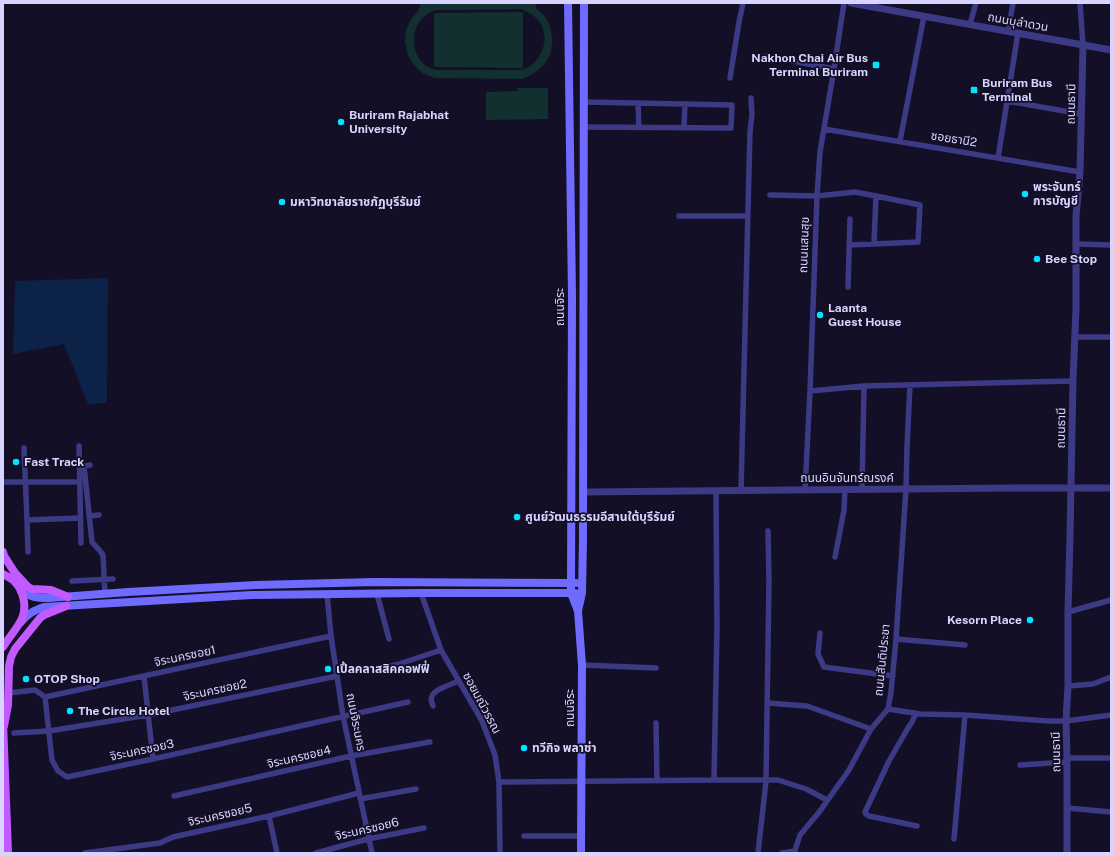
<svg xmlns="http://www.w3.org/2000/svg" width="1114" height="856" viewBox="0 0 1114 856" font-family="'Public Sans','Noto Sans Thai',sans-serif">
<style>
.green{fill:#12302f;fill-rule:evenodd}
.water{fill:#0c2248}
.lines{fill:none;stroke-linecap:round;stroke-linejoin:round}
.minor{stroke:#3d3a85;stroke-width:5.5}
.tertiary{stroke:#3d3a85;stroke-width:7}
.secondary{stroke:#6f6bff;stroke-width:8}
.primary{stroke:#c25bff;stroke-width:8}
.poi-dot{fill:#00e5ff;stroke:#130f26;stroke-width:1.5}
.labels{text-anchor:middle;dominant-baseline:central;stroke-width:3.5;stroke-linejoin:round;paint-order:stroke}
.street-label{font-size:12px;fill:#d9d4ff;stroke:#130f26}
.poi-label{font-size:12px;font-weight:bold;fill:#d9d4ff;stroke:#130f26;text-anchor:start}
</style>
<rect width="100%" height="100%" fill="#130f26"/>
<path class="green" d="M420,3H536V8C540,12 546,16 548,22C551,27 551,33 552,37C554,59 541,72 522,79L435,78L422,73L414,65L408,55L405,42L406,30L412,18L419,10ZM521,9C527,12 533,14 537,19C550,33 545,56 530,66C527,68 524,69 521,70H437C433,69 428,68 425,65C409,51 410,24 429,13C431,11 435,11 438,10Z
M523,12V68L434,67V13Z
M517,88H548V119L486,120V92L517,91Z"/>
<path class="water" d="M108,278L107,403L88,404L64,344L13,354L15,281Z"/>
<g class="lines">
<path class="minor" d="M1080,3L1083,45
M970,24L976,3
M1008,32L1013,3
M767,56L834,69
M730,78L739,22L743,3
M1007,101L1081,114
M638,103L639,128
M584,127L731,128L732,105L584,102
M684,128L685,104
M824,129L1080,172
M900,141L924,16
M998,158L1018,33
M770,195L817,196L855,192L876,196L920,205L918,242L849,245
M679,216H748
M874,243L876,196
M1076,244L1111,245
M848,287L850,219
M1075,337H1111
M810,391L864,386L1073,381
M79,446L81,543
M24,448L27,520L80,518
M90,465L84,466L92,542L100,551L103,555L105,594
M3,482H79
M862,489L864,386
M741,490L750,131L752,115L751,98
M805,490L810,391L817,196L820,152L834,69L844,3
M89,516L99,515
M27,520L28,552
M835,557L844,510L845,489
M72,581L113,579
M421,593L441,650L482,721L495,755L499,782L500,853
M327,594L331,636L343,716L372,853
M377,594L389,639
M1068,612L1111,600
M820,633L818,654L824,667L893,676
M896,639L965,645
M582,665L656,668
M378,669L399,664L441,650
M144,676L153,759
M1068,686L1093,684L1111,677
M8,693L35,690L45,697L52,760L58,771L67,777L153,759L408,702
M45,697L331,636
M767,703L807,706L871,729
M433,706C432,703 430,699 432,696C435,689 452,684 459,681
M888,709L920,714L965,715L1049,721H1066L1111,715
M916,713L912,722L908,728L889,761L865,812L866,814L869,816L917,826
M656,723L657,781
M14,733L49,731L148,715L337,676
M1067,758H1111
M1020,765L1067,762
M714,780L717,628L716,491
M499,782L714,780H778L806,789L827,800
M174,796L351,756L430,742
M360,799L416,789
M1067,808L1111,812
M269,816L277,853
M524,836H582
M954,839L965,715
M85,853L160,843L173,837L269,816L359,793
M316,853L368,839L424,828
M758,853L766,781L769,580L768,531
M782,853L795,851
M794,853L800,835L820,811L849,770L871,729L888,709L891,692L896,639L906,489L907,447L910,385"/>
<path class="tertiary" d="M851,3L1111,50
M584,492L1015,488H1111
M1067,853V758L1066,721L1068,686V612L1070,537L1073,381L1076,309V216L1080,172L1083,45"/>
<path class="secondary" d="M568,3L572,297L571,593L578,611L582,665L581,853
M21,591C30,597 37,598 48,598L128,592L256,585L374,582L576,583
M578,611L582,593L583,539L584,3
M21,622C29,613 33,611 44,607L252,595L421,593H575"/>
<path class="primary" d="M3,552L4,556L15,573L28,587L32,589L51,590L68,597
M3,574C6,576 11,578 14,581C25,592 28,611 19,624C14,632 8,639 3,647
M3,722L8,853
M4,726L8,705L9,666L11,657L15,649L40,618L44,615L66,606"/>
</g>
<g class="poi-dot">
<rect x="872" y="61" width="8" height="8" rx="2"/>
<rect x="970" y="86" width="8" height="8" rx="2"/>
<circle cx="341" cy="122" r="4"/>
<circle cx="1025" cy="194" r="4"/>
<circle cx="282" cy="202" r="4"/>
<circle cx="1037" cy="259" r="4"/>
<circle cx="820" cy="315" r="4"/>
<circle cx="16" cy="462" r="4"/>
<circle cx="517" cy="517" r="4"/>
<circle cx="1030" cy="620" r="4"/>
<circle cx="328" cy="669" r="4"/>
<circle cx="26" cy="679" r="4"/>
<circle cx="70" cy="711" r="4"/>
<circle cx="524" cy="748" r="4"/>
</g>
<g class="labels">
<g class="street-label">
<text transform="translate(1018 22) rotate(10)">ถนนบุลำดวน</text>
<text transform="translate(1071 104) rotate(-89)">ถนนธานี</text>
<text transform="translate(954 139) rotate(9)">ซอยธานี2</text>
<text transform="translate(804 245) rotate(-88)">ถนนแสนสุข</text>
<text transform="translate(560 307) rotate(-90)">ถนนจิระ</text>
<text transform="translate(1061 428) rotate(-89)">ถนนธานี</text>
<text x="847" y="478">ถนนอินจันทร์ณรงค์</text>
<text transform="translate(185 656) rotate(-12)">จิระนครซอย1</text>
<text transform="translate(882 660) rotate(-84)">ถนนสันติประชา</text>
<text transform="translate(215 690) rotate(-12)">จิระนครซอย2</text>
<text transform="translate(482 703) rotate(62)">ซอยมณีวรรณ</text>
<text transform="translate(570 708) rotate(-90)">ถนนจิระ</text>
<text transform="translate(356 722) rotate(79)">ถนนจิระนคร</text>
<text transform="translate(142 750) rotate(-12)">จิระนครซอย3</text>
<text transform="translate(1056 752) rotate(-91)">ถนนธานี</text>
<text transform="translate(299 757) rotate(-13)">จิระนครซอย4</text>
<text transform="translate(220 815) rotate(-13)">จิระนครซอย5</text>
<text transform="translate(367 829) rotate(-13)">จิระนครซอย6</text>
</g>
<g class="poi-label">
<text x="868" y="58" text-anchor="end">Nakhon Chai Air Bus<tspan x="868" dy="14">Terminal Buriram</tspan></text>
<text x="982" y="83">Buriram Bus<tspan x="982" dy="14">Terminal</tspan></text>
<text x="349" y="115">Buriram Rajabhat<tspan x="349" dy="14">University</tspan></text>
<text x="1033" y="187">พระจันทร์<tspan x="1033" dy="14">การบัญชี</tspan></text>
<text x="290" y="202">มหาวิทยาลัยราชภัฏบุรีรัมย์</text>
<text x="1045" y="259">Bee Stop</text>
<text x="828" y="308">Laanta<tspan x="828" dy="14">Guest House</tspan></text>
<text x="24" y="462">Fast Track</text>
<text x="525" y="517">ศูนย์วัฒนธรรมอีสานใต้บุรีรัมย์</text>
<text x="1022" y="620" text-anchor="end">Kesorn Place</text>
<text x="336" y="669">เปิ้ลคลาสสิคคอฟฟี่</text>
<text x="34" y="679">OTOP Shop</text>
<text x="78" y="711">The Circle Hotel</text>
<text x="532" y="748">ทวีกิจ พลาซ่า</text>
</g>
</g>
<rect width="1114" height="856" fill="none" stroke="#d9d4ff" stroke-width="8"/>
</svg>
